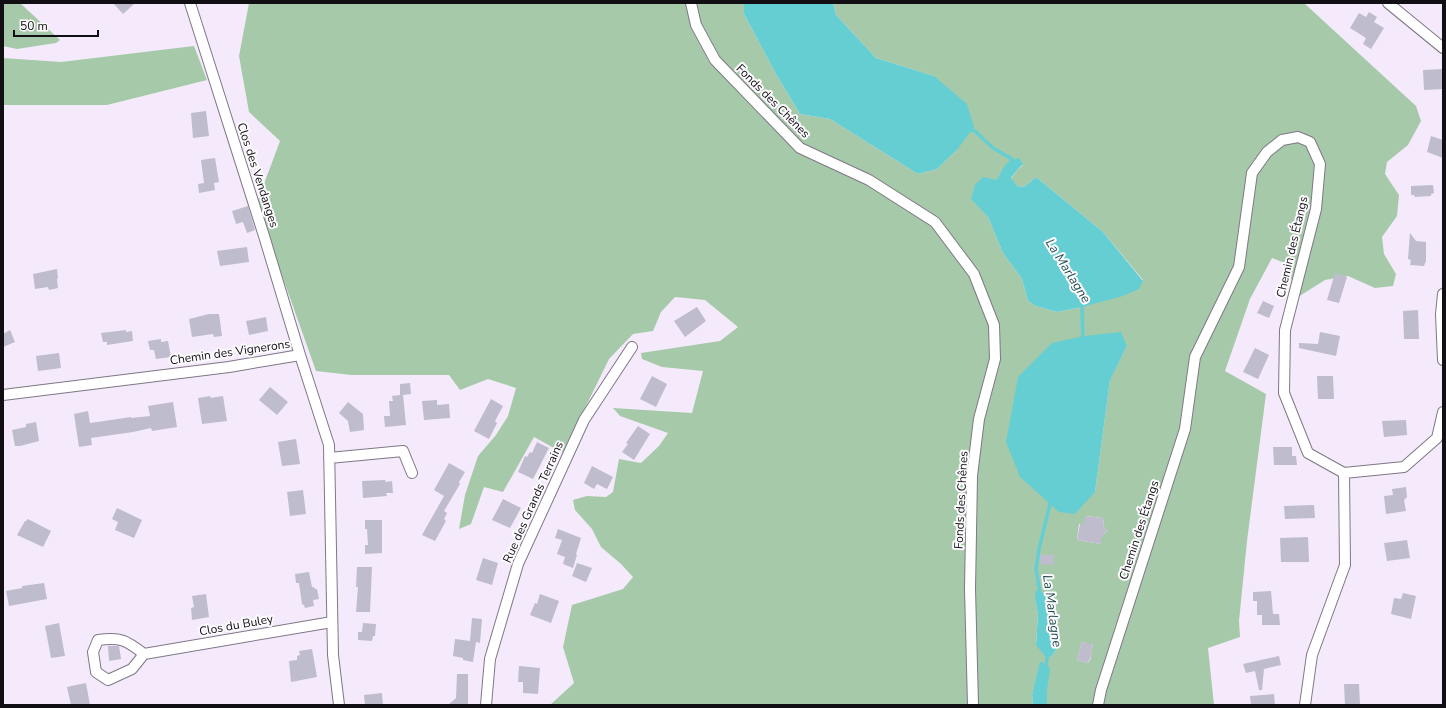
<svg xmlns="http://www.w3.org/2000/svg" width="1446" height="708" viewBox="0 0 1446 708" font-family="'Nunito Sans',sans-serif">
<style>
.green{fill:#a6caa9;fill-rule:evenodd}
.water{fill:#65ced3}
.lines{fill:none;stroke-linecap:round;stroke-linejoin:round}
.stream{stroke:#65ced3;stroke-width:3.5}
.building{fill:#bfbccd}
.minor-casing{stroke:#7f7786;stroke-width:12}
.minor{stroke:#fff;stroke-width:10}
.labels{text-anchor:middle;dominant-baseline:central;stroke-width:4;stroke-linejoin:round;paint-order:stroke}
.street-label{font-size:12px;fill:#120f14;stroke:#fdfbfe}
.water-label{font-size:13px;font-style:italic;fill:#204f51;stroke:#fdfbfe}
</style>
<rect width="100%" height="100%" fill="#f4eafb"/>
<path class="green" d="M3,3H20L60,40L56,43L17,49L3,46Z
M249,3H744V14L776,74L800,114L830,119L918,174L937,169L957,150L934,76L876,58L836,15L833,3H1304L1416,106L1421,121L1408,145L1387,162L1385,174L1399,195L1397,216L1382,237L1384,254L1396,274L1393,286L1375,288L1348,276L1325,280L1298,297L1285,263L1272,258L1250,299L1225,371L1266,394L1247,541L1239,621L1240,637L1208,648L1214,705H1047V691L1036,680L1032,695L1033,705H550L574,683L563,647L572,605L623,589L633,577L621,564L601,547L592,529L575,510L573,500L587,496L606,497L613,492L619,459L641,463L659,446L668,433L620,416L613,408L692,413L703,371L662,367L642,359L641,353L720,341L738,327L705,300L675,297L661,312L653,331L633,334L609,359L563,453L534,437L503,492L484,487L471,524L459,529L465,495L478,456L496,435L508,416L516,388L488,379L460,390L449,375H351L316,371L284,281L255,208L280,141L249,112L239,56ZM1023,165L1017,170L1011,179L1017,186L1024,187L1036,177L1103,232L1143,280L1082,307L1057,312L1036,306L1028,301L1022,279L1003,253L988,217L997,181L1002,170ZM1052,343L1127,346L1110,379L1095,492ZM1086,516L1103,518L1104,527L1107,531L1103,535V538H1101V544L1077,540L1079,524H1084ZM1051,596L1058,647L1051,657L1036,645L1038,614L1035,599ZM1082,642L1093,645L1091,651L1092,652L1090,660L1088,663L1077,660Z
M194,46L207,80L107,105H3V58L61,62Z"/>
<path class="water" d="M744,3H833L836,15L876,58L934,76L967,104L974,127L957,150L937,169L918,174L830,119L800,114L776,74L744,14Z
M1019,158L1023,164L1017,170L1011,178L1017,186L1024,187L1036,177L1103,232L1143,281L1139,289L1123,296L1082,307L1057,312L1036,306L1028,301L1022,279L1003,253L988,217L971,199L975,185L983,177L997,180C1002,169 1006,160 1019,158Z
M1121,332L1127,346L1110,380L1095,492L1075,514L1059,512L1020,477L1006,442L1018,377L1052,343L1084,336Z
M1036,590L1051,596L1058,647L1051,657L1045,656L1036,645L1038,614L1035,599Z
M1040,662H1042L1050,668L1047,691V705H1033L1032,695Z"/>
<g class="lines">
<path class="stream" d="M969,129L975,131L993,148L1012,159L1010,163
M1079,304L1082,307L1083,341
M1040,593L1036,569L1039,549L1051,500
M1045,669L1048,653"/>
</g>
<path class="building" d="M113,3H135L123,14Z
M1369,12L1377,17L1374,22L1384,28L1371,49L1363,44L1366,38L1350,28L1359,13L1366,17Z
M1443,69V89L1424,90L1423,70Z
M206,111L209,136L193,138L191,113Z
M1431,136L1443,140V158L1427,152Z
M215,158L219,182L214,183L215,190L199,193L198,184L204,183L201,160Z
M1433,185L1434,193L1431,194V196L1415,197L1414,195H1411V186Z
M248,206L255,230L247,233L243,222L236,224L232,211Z
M1410,233L1416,241L1426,242V261L1424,266L1410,265L1411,260L1408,259Z
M247,247L249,262L220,266L217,251Z
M57,269L58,278L57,279L58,288L49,290L48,287L35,289L33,274Z
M1335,273L1347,277L1339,303L1327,300Z
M1263,301L1274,306L1269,318L1257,313Z
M697,307L706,321L685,337L674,321Z
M1418,310L1419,339H1404L1403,311Z
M209,314H219L222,336L214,337L213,334L192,337L189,319Z
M266,317L268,331L249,335L246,321Z
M10,330L15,342L3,347V334Z
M126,330V332L132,331L133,341L107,345V342H103L101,333Z
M1320,332L1340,336L1336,356L1299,348V343L1318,344Z
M161,339V342L168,341L171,357L156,359L154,350H150L148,341Z
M1255,348L1269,355L1258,379L1243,372Z
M59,353L61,368L38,371L36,356Z
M652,376L667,384L656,407L640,399Z
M1317,376H1333L1334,399H1318Z
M410,383L411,394L403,395L406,425L385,427L384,416H390L389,401H393L392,396L400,395V384Z
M270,387L288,402L277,415L259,400Z
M210,396L211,398L223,396L227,421L202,424L198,398Z
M491,399L503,406L495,421L497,423L489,439L474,431Z
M437,400V405L449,404L450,418L424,420L422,401Z
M173,402L177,427L152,431L151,428L133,432L91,438L92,445L79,447L74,414L88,411L90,423L131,417V418L150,416L148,406Z
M348,402L363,414L364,430L350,432L348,421L339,413Z
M1406,420L1407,435L1384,437L1382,421Z
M36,422L39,441L20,446H15L12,430L26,427V424Z
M638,426L650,434L634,460L622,452L628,444L626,443Z
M296,439L300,464L282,466L278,442Z
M537,442L549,448L533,479L518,472L525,456L527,457L530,452L532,453Z
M1273,447H1292V456H1296L1297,465H1274Z
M449,463L465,472L459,482L460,484L444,511L447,513L444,519L446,521L435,541L422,535L444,496L434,490Z
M592,466L613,477L607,489L597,484L594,489L584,483Z
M385,480L386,482L392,481L393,493H386L387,496L363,498L362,481Z
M1406,487L1407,497L1404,500L1406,511L1386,514L1384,496L1393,495L1392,489Z
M303,490L306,514L290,516L287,492Z
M503,499L521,508L510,528L492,520Z
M1314,505L1315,518L1285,519L1284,506Z
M117,508L142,520L134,538L115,530L118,522L112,519Z
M1085,516L1103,518L1104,527L1107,531L1103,535V538H1101V544L1077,540L1080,524H1084Z
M28,519L51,531L43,547L17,535L25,521H26Z
M365,520H382V553L365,554V545H368L367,529H365Z
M558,529L581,538L576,554L577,555L573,568L563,564L565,557L557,554L562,540L555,538Z
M1308,537L1309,562H1281L1280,538Z
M1407,540L1410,558L1387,561L1384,543Z
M1040,555H1054L1053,565L1040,564Z
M483,558L498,563L492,585L476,580Z
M577,563L592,568L586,582L572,576Z
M357,567H372L370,612H356L358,587H356Z
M309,572L312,587H314L315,589H317L319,599L313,600L314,606L305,608L304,605L302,604L299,583H296L295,574Z
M44,583L47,599L9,606L6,591L22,588V586Z
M1271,591L1273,614H1279L1280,625H1262V615H1257V601H1253V592Z
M1403,593L1416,596L1411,619L1391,614L1394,598L1401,599Z
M206,594L209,617L192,620L191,608L194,607L192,596Z
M540,594L559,601L551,623L530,615L535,603L537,604Z
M472,618L482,619L480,643L476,642L473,662L463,660V658L453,656L455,639L470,641Z
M59,623L65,656L51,658L45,626Z
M363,623L376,624L375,636H373L372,641L358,640V632H362Z
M1082,642L1093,644L1091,651H1093L1088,663L1077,660Z
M108,646H119L121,659L109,661Z
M312,649L317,677L291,682L289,661L297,660V656L300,655L299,651Z
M1279,656L1281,665L1264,669L1262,690H1259L1255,671L1246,673L1243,664Z
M519,666L540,668L538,694L523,693V682H518Z
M457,674H468V705H448L456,698Z
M86,683L90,705H71L67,687Z
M1344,684H1359L1360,705H1345Z
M382,693L383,705H365L364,695Z
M1274,694L1275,705H1251L1250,696Z"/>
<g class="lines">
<g class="minor-casing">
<path id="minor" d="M190,3L264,236L300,355
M691,3L696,25L715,60L800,148L869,180L935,222L974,274L994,325L995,359L979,419L972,476L970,589L973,705
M1388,3L1443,48
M1443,294L1441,314L1443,360
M3,395L229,367L300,355L329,445L333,655L339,705
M329,458L403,451L412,473
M144,654C126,640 121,637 98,640L93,652L96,672L108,680L132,669L144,654L332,622
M486,705L490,659L518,564L584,420L632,347
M1098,705L1101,690L1185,429L1195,357L1239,267L1252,173L1267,152L1282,140L1298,137L1310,142L1320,164L1316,209L1285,330L1284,393L1308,453L1344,473L1404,467L1437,438L1443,412
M1305,705L1312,655L1345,565L1344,473"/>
</g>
<use href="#minor" class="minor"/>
</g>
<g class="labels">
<g class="street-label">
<text transform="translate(773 101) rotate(45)">Fonds des Chênes</text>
<text transform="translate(258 175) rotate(72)">Clos des Vendanges</text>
<text transform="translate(1292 247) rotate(-77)">Chemin des Étangs</text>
<text transform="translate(230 352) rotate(-8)">Chemin des Vignerons</text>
<text transform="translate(961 500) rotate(-87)">Fonds des Chênes</text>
<text transform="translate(533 502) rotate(-66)">Rue des Grands Terrains</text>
<text transform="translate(1139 530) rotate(-72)">Chemin des Étangs</text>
<text transform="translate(236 625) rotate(-10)">Clos du Buley</text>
</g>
<g class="water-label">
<text transform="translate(1068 271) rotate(58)">La Marlagne</text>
<text transform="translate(1052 611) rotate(82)">La Marlagne</text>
</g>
</g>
<rect width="1446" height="708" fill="none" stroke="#120f14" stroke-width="8"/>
<path d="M14 30v6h84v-6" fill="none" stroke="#120f14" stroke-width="2"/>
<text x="20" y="30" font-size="12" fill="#120f14" stroke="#fdfbfe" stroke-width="3" paint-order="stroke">50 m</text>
</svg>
